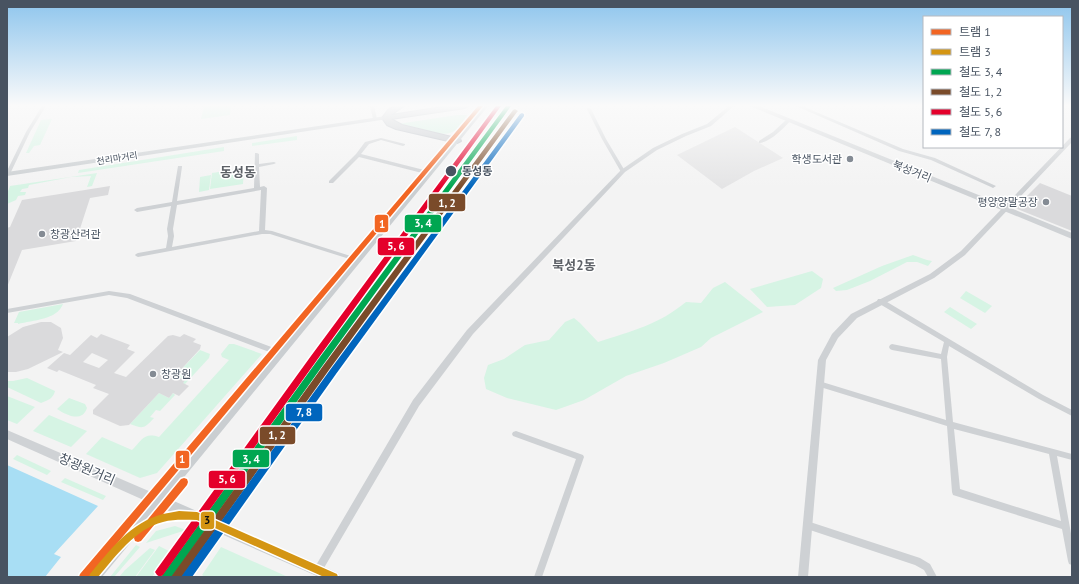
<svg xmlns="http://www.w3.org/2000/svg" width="1079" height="584" viewBox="0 0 1079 584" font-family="'PT Sans','Noto Sans KR',sans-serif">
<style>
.education{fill:#e4e4e5}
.green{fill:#d6f4e4}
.water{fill:#a8def4}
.building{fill:#dadadc;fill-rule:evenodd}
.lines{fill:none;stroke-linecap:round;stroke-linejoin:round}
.trunk-casing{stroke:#b6bbc3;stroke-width:2}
.minor{fill:#ced1d4;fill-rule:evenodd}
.tertiary{fill:#ced1d4;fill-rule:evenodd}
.secondary{fill:#cfd2d5;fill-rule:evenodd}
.primary{fill:#caced1;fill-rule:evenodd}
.trunk{fill:#c4c8cd;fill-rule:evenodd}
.rail-1-casing{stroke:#fff;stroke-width:3}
.rail-2-casing{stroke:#fff;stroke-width:3}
.rail-3-casing{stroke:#fff;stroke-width:3}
.rail-4-casing{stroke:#fff;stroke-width:3}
.rail-1{fill:#00a651;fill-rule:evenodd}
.rail-2{fill:#7a4b2a;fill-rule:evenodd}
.rail-3{fill:#e4002b;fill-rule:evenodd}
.rail-4{fill:#0065bd;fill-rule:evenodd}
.tram-1-casing{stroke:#fff;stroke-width:3}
.tram-2-casing{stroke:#fff;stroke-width:3}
.tram-1{fill:#f26522;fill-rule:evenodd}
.tram-2{fill:#d49513;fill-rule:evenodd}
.poi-dot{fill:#848b94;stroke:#fff;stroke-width:1.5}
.stop-dot{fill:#485361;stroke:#fff;stroke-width:1.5}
.labels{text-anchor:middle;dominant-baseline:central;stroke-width:3;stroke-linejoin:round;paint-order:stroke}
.far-street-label{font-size:9px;fill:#485361;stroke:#fff}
.poi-label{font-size:11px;fill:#485361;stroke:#fff;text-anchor:end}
.stop-label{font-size:11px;font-weight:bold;fill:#485361;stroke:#fff;text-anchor:start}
.street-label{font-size:11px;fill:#485361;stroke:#fff}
.quarter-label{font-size:13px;font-weight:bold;fill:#5d6167;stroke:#fff}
.near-street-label{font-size:13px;fill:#485361;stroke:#fff}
.line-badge{stroke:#fff;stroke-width:1.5}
.badge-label{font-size:11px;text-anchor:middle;font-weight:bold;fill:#fff}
.pale-badge-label{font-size:11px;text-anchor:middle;font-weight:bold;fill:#111}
</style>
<rect width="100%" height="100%" fill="#f3f3f3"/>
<path class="education" d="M735,127L783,158L754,171L722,189L677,155Z"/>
<path class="green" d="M204,106H231L230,115L201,119Z
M457,115H467C455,137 447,136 425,130C416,128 407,126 398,124Z
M52,119L40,145L34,146L29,153H26L41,120Z
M297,136V140L252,146V143Z
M224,147V151L78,173L79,170Z
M244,168L243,184L210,189L212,173Z
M97,173L92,186L87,187L91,176L71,177L29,185L28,188L22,189L20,192H26L25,195L18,196L16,200L7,204V194L10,186Z
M211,175L209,190L199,192L200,177Z
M913,255C920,257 925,260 932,261L928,266L917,262H907L870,281L847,290L836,291L833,288L882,266Z
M812,271L823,279L821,288L795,305L767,307L750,289Z
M725,282L763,312L711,338L701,347L664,363L626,376L584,400L556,410L507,398L486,389L484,378L488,365L504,359L525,345L549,340L565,322L574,318L580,323L598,342C632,331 658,325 686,302L701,303L713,288Z
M966,291L992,306L985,313L960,298Z
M63,304C57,320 33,320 18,324V323H14L19,312Z
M950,307L977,324L971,329L944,312Z
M229,344H234L262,354L157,473L140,478L86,454L102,437L132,450C142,440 144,432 159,437L229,360L222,357L221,354Z
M200,350L210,354L209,358L185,384L182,383L185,380L175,376Z
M27,378L55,391C53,399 48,400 41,403L7,387V381H13Z
M159,393L169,398L173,393L175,395L160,411L156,410L150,417L154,418C144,429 143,429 130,424Z
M7,396L35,407L17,424L7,420Z
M69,398L85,404L87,408C82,423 66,415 57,409Z
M49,415L87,431L71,447L33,431Z
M17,455L51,471L47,475L13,459Z
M65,478L106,496L103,500L61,482Z
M175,526L186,530L146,543L156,531Z
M114,535L116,536L81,577H77Z
M136,545L140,547L114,577H110Z
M159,546L171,552L152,577H136Z
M221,547L288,577H205L202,575Z
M150,548L155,550L135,577H119L125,570Z"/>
<path class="water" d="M7,465L98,506L54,554L61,557L45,577H7Z"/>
<path class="building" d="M1040,183L1072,196V231L1015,208Z
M110,186L108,195L90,198L76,241L22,250L7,287V228L10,227L22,200Z
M41,322H51L61,328L63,338L58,350L63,352L28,369L16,372H7V337L23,327Z
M101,334L130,345L127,349L135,352L114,373L126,377L168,336L173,335L180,337L184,334L196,339L193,342L201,345L200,349L175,376L185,380L183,383L189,386L179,396L173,393L169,398L159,393L129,425L120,426L93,414V410L109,394L93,388L96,385L59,370L57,372L47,368L64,353L70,355L91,335L97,338ZM92,353L108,360L99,368L83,362Z"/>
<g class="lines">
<g class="trunk-casing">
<path id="trunk" d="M394,106H404L391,115L449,106H468L465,108L391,119L402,125L460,139L461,141L457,143L396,129L387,125L382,118L388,110Z"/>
</g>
<path class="minor" d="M42,106H46L30,132L10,174V175H7V171L26,132Z
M370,106H374L377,119V120H375L373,119Z
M796,106H802L903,149L935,158L996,186L993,188L991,187L931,160L899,151Z
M587,108H589L591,109L606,139L625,171V172H621L602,139L587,109Z
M786,120H790V121C784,128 769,143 759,143V141L773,132Z
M381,138L405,144V145L403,146L381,140L369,144L361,154L432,172V174L430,175L359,157L333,183H329V181L356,154L365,142Z
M255,153H257L259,154V164L274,162L276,163L274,164L259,167L260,187L264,186L267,188L265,230L272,231L360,259L361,260L360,261H356L270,234H262L138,257L136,256L135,255L136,254L138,253L166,248L168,236L167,229L171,206L137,212L134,210L137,208L172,202L178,166H182V167L177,201L254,188ZM261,190L259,231L172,247L174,236L173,229L177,205Z
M109,291L130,294L282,351L283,353L282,355L280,356L127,298L109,295L7,313V309Z
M878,299H882L1043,395L1072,410V416L1039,399L949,346L947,357L953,422L1072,454V460L1057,456L1072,539V565L1069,564L1068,561L1062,529L953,495L952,492L947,426L817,386L816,384L817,382L819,381L946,420L941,359L892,350L890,349L889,347L890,345L892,344L941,354L944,342L878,303L877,301ZM954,429L1049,454L1061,521L960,489Z
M516,431L583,455L584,457L542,577H534L576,459L513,436L512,434L513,432Z
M807,521L920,558L930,564L937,577H928L924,570L915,565L804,528L803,525L804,522Z"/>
<path class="tertiary" d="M729,106H734L711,126L686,136L657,150L625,172L473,334L419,406L321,573L318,575L315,573L313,570L315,567L413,400L467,330L621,170L653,148L682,134L707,124Z
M1072,137V142L965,255L934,278L857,318L838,338L826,360L808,577H798L818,360L832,334L851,314L930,274L961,251L1070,138Z"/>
<path class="secondary" d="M750,106H759L1072,233V239Z
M7,430L165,498L166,502L165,506L161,507L157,506L7,439Z"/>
<path class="primary" d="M481,106H488L167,498L338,573L340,577H319L162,508L161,506L102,577H88L90,573Z
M386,116L388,117V119L7,176V172Z"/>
<use href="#trunk" class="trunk"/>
<g class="rail-1-casing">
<path id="rail-1" d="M506,106H511L323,365L172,577H161L317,361Z"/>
</g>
<g class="rail-2-casing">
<path id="rail-2" d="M515,109L518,111L517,112L329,370L182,577H171L323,366L513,110Z"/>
</g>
<g class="rail-3-casing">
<path id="rail-3" d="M496,106H501L317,360L163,575L160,577L157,575L155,572L157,569L311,356Z"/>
</g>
<g class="rail-4-casing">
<path id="rail-4" d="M522,113L524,114V116L336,374L192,577H181L330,370L520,114Z"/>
</g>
<use href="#rail-1" class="rail-1"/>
<use href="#rail-2" class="rail-2"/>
<use href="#rail-3" class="rail-3"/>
<use href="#rail-4" class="rail-4"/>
<g class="tram-1-casing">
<path id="tram-1" d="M478,106H483L89,577H79L80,574Z
M184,478L187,479L188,482L187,485L141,541L138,542L135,541L134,538L135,535L181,479Z"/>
</g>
<g class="tram-2-casing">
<path id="tram-2" d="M179,511L197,512L337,574L338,577H324L197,520C185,520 174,519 163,522C135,529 116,556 98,577H89L90,574C110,550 131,522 163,514C168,513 174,512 179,511Z"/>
</g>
<use href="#tram-1" class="tram-1"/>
<use href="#tram-2" class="tram-2"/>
</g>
<linearGradient id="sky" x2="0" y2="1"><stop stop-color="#8ec5ed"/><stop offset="0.56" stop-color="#fafafa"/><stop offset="1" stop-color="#fafafa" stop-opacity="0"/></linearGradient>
<rect width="1079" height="188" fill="url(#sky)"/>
<g class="poi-dot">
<circle cx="850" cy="159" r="4"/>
<circle cx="1046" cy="202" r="4"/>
<circle cx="42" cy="234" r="4"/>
<circle cx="153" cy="374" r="4"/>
</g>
<circle class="stop-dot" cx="451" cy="171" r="6"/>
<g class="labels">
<g class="far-street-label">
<text transform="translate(117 158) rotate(-9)">천리마거리</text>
</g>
<g class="poi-label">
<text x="842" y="159">학생도서관</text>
<text x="1038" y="202">평양양말공장</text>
<text x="50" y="234" text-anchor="start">창광산려관</text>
<text x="161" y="374" text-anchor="start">창광원</text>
</g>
<g class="stop-label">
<text x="462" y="171">동성동</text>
</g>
<g class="street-label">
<text transform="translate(912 171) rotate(22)">북성거리</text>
</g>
<g class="quarter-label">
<text x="238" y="172">동성동</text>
<text x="574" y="265">북성2동</text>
</g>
<g class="near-street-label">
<text transform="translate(87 469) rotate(23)">창광원거리</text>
</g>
</g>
<g class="line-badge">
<rect x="428" y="193" width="38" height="19" rx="4" fill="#7a4b2a"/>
<rect x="404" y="214" width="38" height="19" rx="4" fill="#00a651"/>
<rect x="374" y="214" width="15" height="19" rx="4" fill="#f26522"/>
<rect x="377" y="237" width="38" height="19" rx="4" fill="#e4002b"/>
<rect x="285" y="403" width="38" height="19" rx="4" fill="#0065bd"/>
<rect x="259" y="426" width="37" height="19" rx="4" fill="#7a4b2a"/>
<rect x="232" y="449" width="38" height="19" rx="4" fill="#00a651"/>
<rect x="175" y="450" width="15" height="19" rx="4" fill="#f26522"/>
<rect x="208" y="470" width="38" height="19" rx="4" fill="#e4002b"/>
<rect x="200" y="511" width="15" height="19" rx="4" fill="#d49513"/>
</g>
<g class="badge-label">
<text x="447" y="207">1, 2</text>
<text x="423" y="227">3, 4</text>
<text x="382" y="228">1</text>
<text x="396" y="250">5, 6</text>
<text x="304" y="416">7, 8</text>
<text x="277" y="439">1, 2</text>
<text x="251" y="463">3, 4</text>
<text x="182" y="463">1</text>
<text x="227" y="483">5, 6</text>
</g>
<g class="pale-badge-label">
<text x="207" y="524">3</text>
</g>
<rect width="1079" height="584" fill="none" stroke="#485361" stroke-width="16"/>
<rect x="923" y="16" width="140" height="132" fill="#ffffff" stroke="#b6bac0"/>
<rect x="931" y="29" width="20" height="6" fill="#f26522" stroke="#b6bac0"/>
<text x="959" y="36" font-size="12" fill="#485361">트램 1</text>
<rect x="931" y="49" width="20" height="6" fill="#d49513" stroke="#b6bac0"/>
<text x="959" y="56" font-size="12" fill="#485361">트램 3</text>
<rect x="931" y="69" width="20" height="6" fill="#00a651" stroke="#b6bac0"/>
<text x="959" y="76" font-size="12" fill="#485361">철도 3, 4</text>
<rect x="931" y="89" width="20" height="6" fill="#7a4b2a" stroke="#b6bac0"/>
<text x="959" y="96" font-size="12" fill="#485361">철도 1, 2</text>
<rect x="931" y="109" width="20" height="6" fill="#e4002b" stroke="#b6bac0"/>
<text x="959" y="116" font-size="12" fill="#485361">철도 5, 6</text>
<rect x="931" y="129" width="20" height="6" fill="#0065bd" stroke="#b6bac0"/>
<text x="959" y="136" font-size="12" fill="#485361">철도 7, 8</text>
</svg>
